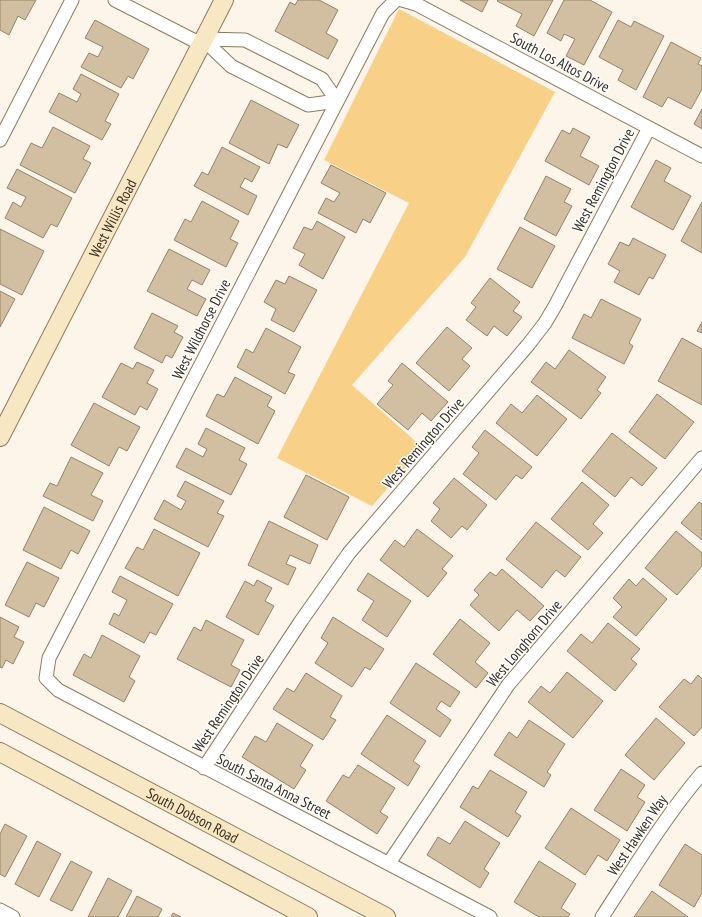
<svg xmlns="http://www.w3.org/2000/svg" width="702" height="917" viewBox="0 0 702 917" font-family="'PT Sans Narrow',sans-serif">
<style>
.green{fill:#f9d088}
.building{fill:#d2bfa1;stroke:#948365}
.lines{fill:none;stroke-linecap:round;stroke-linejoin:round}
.street-casing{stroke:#8c7b5f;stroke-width:15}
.secondary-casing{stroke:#8c7b5f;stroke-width:20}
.street{stroke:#fff;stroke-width:13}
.secondary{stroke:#f8e7c3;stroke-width:18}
.labels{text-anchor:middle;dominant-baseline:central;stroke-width:3;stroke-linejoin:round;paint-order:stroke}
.street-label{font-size:15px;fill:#362f23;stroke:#fff}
</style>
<rect width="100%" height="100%" fill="#fdf5e9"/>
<path class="green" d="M399,9L555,92L465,257L352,385L423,448L372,506L277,458L409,203L324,160Z"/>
<path class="building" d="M0,0H36L25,20L18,16L9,35L0,30Z
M298,0H319L338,10L326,33L338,40L328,59L275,31L290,2L295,5Z
M460,0H488L482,12Z
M498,0H553L534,36L516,26L522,14L497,1Z
M564,0H590L612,12L584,65L566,56L575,39L564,34L561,41L547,33Z
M95,20L149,49L133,79L128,76L121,88L81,67L89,53L98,57L103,47L85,38Z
M618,20L631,27L634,21L664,36L636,90L618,80L623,70L599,57Z
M671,42L701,58L698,64L702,66V89L691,109L668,97L662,107L643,97Z
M81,74L119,94L105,121L111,124L102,140L49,112L59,93L77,102L81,94L73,89Z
M251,100L299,125L287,148L278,144L269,164L229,143Z
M702,109V129L694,124Z
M53,127L90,146L83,159L91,163L75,193L20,165L31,143L42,148Z
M573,128L590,137L580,156L599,166L589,185L545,161L562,130L570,134Z
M222,147L260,167L252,182L245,178L240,187L257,196L248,215L194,186L202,172L208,175Z
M656,160L671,168L664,181L691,196L673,230L631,207Z
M331,165L386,193L370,223L363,219L356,233L318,213L326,198L334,202L340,193L321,183Z
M17,169L72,198L57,227L51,224L43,238L5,218L13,202L21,207L26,197L7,188Z
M546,176L571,189L564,202L572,206L556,236L524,219Z
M202,201L239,221L230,239L238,243L226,267L174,240L185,219L191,222Z
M702,202V253L681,241Z
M317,221L345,237L323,279L299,265L305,254L293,248L304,227L312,230Z
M520,227L555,246L532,288L497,269Z
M0,229L44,251L22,295L0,284Z
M633,238L666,255L653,279L649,277L639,295L614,282L620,271L608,264L620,242L629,246Z
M169,249L210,270L202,285L192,280L187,289L206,299L197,316L147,291Z
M289,276L317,290L294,332L271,320L276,309L264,302L276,280L285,284Z
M490,278L520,302L513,311L522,317L507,336L494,326L487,336L466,320L476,307L471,303Z
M0,291L15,299L0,327Z
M601,299L641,319L629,343L633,346L624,364L572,338L584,314L591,318Z
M152,313L178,326L174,332L183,337L172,358L166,355L162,363L134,348Z
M702,322V333L697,331Z
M447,327L472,348L462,359L470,366L449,391L416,363Z
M266,328L301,347L288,372L295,375L285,394L237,367L246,349L253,353Z
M682,338L702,349V405L658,381Z
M569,350L606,377L597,390L601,393L581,419L531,382L546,362L555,369Z
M137,362L154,370L147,383L158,389L147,410L140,406L135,415L102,397L121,363L133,369Z
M402,363L448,402L431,421L422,413L408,430L377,404L393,385L388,381Z
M235,377L272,397L267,406L275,411L258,444L206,416L217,394L224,397Z
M657,394L694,422L665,459L629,432Z
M537,395L567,419L537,456L496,423L511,404L522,413Z
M94,403L140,427L127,451L119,447L109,466L71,445Z
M206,428L245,448L239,460L247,464L231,495L176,467L186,448L203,457L207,449L198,444Z
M485,430L532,467L522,479L516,475L496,500L463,474L479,453L472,447Z
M612,433L657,468L642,486L631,477L615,497L582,471Z
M71,457L103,473L91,495L103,501L93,521L43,496L50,483L57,486Z
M306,475L349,497L327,540L284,517Z
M454,478L487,505L467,530L462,526L451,538L431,521L440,509L433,503Z
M185,481L224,501L217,513L224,516L208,547L154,519L164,500L181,510L186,501L177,496Z
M582,482L609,505L593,524L603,533L588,550L551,519Z
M699,502L702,504V540L681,523Z
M44,507L90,531L78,554L71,550L61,569L23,550Z
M269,521L318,545L310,564L290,555L286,564L296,568L288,585L248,565Z
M536,522L581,557L565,577L556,570L542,588L506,559Z
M154,529L200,553L178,596L125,568L137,547L143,550Z
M417,529L453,556L442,569L447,573L428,597L380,560L395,540L404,547Z
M676,531L702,553V566L677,595L645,568Z
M27,562L59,578L44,607L36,603L29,617L5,605Z
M502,569L544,606L530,621L517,610L499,631L470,605L479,595L474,590L490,572L496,576Z
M368,573L411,601L387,637L362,620L374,601L357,590Z
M120,576L173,604L156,635L150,632L144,643L109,624L114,613L119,616L127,600L112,592Z
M643,578L667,599L636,636L613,617L622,607L613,598L629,579L636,586Z
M257,580L272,588L265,601L274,606L258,635L226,617L245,581L254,586Z
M0,617L19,627L14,637L24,642L13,664L6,660L2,668L0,667Z
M333,617L384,649L370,670L365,667L352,687L315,663L328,643L321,638Z
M460,619L490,643L475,662L488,673L476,688L433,654Z
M206,620L244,640L231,665L240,670L231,687L177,659L194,627L201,631Z
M608,623L640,649L631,659L637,664L615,691L567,651L581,634L592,643Z
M102,635L140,656L129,677L135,681L124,702L73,675L84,654L91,658Z
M416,663L460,692L450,707L441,701L436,709L451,720L440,737L390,703Z
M567,672L603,701L573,738L528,702L541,686L550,693Z
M306,673L342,696L330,717L336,720L323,740L273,709L287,688L294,692Z
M698,675L702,679V727L694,736L659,707L684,679L691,684Z
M387,715L426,741L413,761L420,766L408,786L361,754Z
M656,718L685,743L654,780L625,755Z
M529,720L565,744L547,772L551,775L544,787L494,755L509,732L517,738Z
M277,723L313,745L300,766L306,770L294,789L242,757L255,736L266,742Z
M358,765L395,788L380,812L388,817L377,834L326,801L343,775L349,778Z
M621,769L645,785L637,797L645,802L627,831L594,810Z
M490,770L527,792L515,812L521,816L508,837L460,807L473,786L478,789Z
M571,808L620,840L607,861L598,855L585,875L545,848Z
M465,821L500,843L484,869L489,873L480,888L427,855L438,837L450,844Z
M5,824L27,836L5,877L0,874V834Z
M37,841L61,854L39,897L15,884Z
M685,844L702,855V893L694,907L659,885Z
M71,861L92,872L72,911L50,900Z
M539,861L576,884L561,908L570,914L568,917H539L514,902Z
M108,878L132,891L118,917H88Z
M652,891L688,917H634Z
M137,896L162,909L158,917H126Z
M173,913L181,917H171Z"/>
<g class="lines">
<g class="street-casing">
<path id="street" d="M115,0L201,44
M396,0L383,13L49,658L46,678L58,690L490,917
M402,0L416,4L702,156
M203,39L245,40L322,79L337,101L308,105L294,98L231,66Z
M0,140L72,0
M204,768L301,621L349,553L528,345L545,323L555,306L649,128
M389,863L508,685L702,458
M0,910L13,917
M602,917C634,868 664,818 702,773"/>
</g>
<g class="secondary-casing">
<g id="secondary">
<path id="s1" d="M0,437L224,0"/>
<path id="s2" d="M0,713L386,917"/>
<path d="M0,752L308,917"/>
</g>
</g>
<use href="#street" class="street"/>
<use href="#secondary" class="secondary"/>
</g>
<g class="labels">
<g class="street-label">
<text transform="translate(560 62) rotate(28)">South Los Altos Drive</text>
<text transform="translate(603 180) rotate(-62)">West Remington Drive</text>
<text stroke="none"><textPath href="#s1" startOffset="246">West Willis Road</textPath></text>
<text transform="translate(201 329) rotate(-63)">West Wildhorse Drive</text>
<text transform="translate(423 443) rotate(-49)">West Remington Drive</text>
<text transform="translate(524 643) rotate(-50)">West Longhorn Drive</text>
<text transform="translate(228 703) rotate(-56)">West Remington Drive</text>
<text transform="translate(274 786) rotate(27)">South Santa Anna Street</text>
<text stroke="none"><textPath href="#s2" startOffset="218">South Dobson Road</textPath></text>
<text transform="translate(637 835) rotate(-56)">West Hawken Way</text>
</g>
</g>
</svg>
